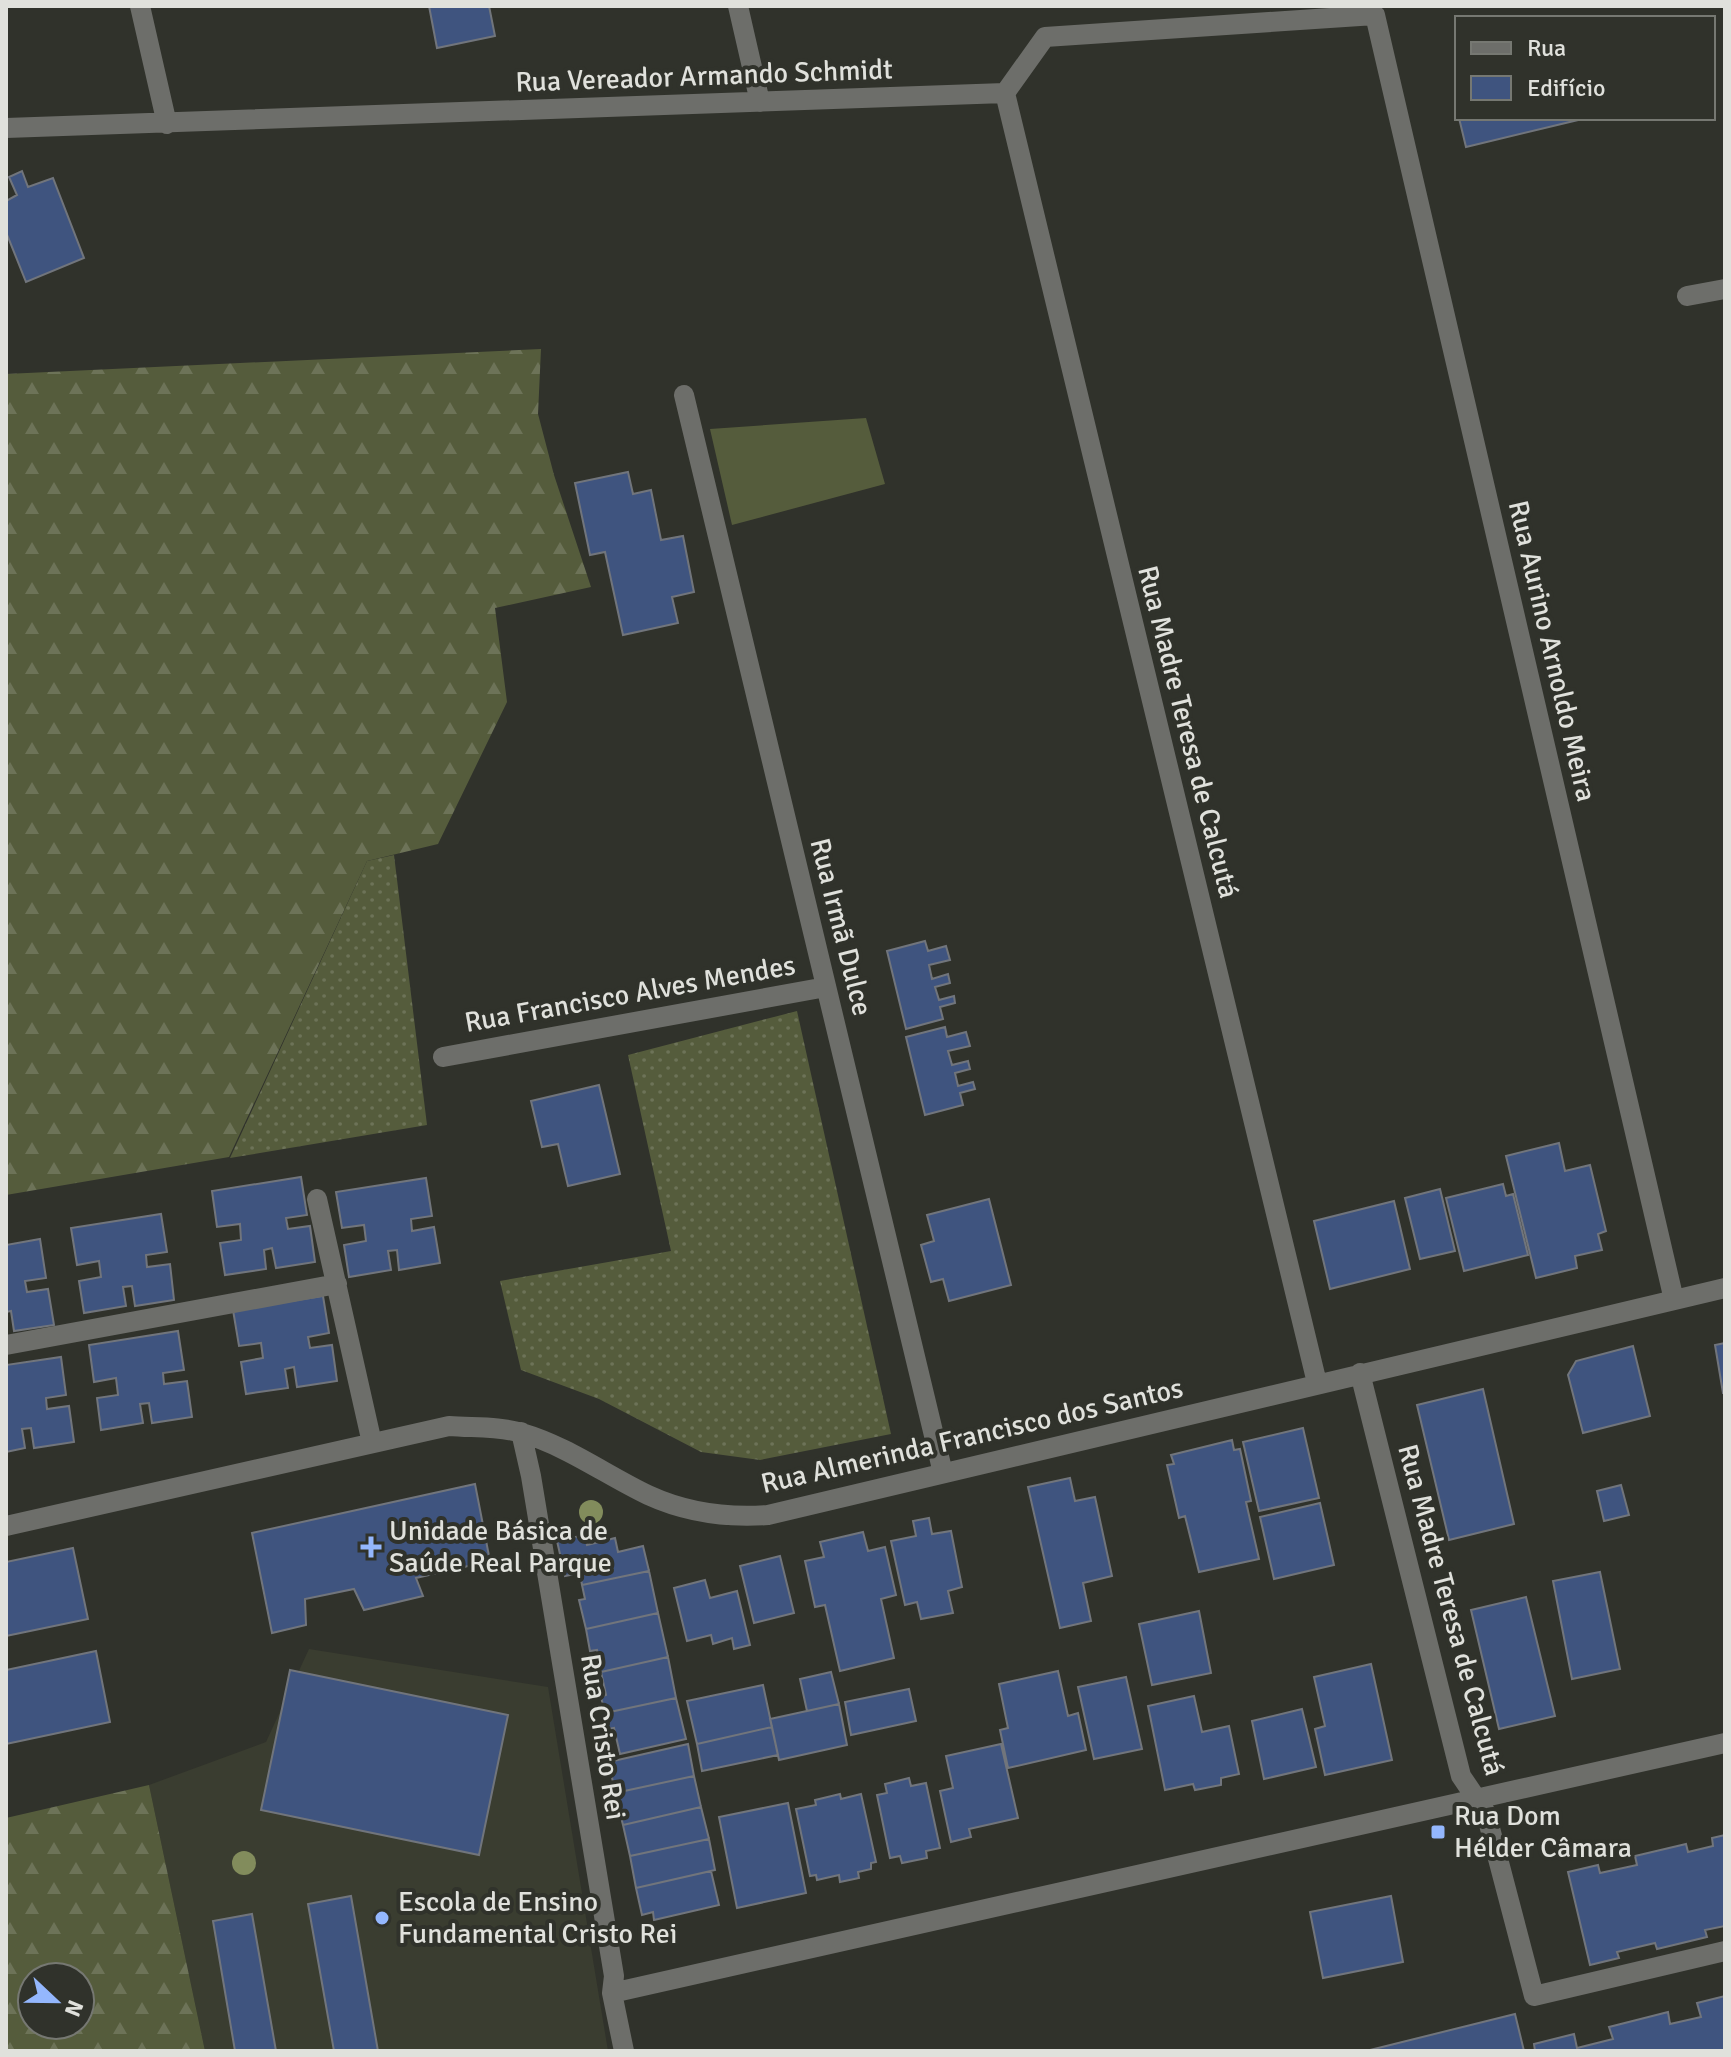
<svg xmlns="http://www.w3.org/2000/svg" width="1731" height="2057" viewBox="0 0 1731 2057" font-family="Signika,sans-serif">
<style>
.built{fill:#3a3d30}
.grass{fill:url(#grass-dots)}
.forest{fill:url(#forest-firs);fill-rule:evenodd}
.garden{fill:#555c3c}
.building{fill:#3f547f;stroke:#71757c;stroke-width:2}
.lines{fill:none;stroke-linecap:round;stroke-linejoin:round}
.minor{stroke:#6d6e6a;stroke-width:20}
.tree{fill:#828c5c}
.poi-dot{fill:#94b7fd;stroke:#30322b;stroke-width:3}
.labels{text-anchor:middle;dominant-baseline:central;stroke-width:8;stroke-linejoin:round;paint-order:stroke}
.street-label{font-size:28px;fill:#e0e1dc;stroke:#30322b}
.poi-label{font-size:28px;fill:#e0e1dc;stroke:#30322b;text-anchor:start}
</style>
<defs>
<pattern id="grass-dots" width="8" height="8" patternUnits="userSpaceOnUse" patternTransform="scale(2)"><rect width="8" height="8" fill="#555c3c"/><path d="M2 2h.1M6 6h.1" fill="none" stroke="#6d7358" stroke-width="1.8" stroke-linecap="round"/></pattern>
<pattern id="forest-firs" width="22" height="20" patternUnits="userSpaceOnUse" patternTransform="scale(2)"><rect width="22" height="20" fill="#555c3c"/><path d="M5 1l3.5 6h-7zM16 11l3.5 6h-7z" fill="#6d7358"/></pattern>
</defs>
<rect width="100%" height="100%" fill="#30322b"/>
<path class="built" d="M309,1649L548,1687L608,2051H205L149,1785L266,1742Z"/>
<path class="grass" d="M394,855L427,1125L230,1158L367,861Z
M797,1011L891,1434L760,1460L701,1452L599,1399L521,1370L500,1281L671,1251L628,1055Z"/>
<path class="forest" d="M541,349L538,414L554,475L591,587L495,608L507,702L438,844L367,861L229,1157L6,1195V374Z
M149,1785L205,2051H6V1818ZM32,1977H80V2025H32Z"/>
<path class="garden" d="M866,418L885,484L732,525L710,429Z"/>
<path class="building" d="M429,6H489L495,36L437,48Z
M1459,118H1577L1578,120L1466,147Z
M22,171L28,187L53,178L84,258L26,282L6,232V201L17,195L9,177Z
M628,472L633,494L651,490L661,540L683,536L694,592L672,597L678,623L623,635L605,552L590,555L575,483Z
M925,941L928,951L946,946L950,960L929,965L932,979L948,974L950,983L935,987L939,1000L954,996L955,1003L940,1007L943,1019L906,1029L887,951Z
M945,1027L947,1037L966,1032L970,1046L948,1051L952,1065L968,1061L970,1069L955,1073L958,1086L973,1082L975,1089L960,1093L963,1105L925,1115L906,1037Z
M599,1085L620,1174L568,1186L558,1144L542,1147L531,1101Z
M1559,1143L1565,1171L1590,1165L1606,1231L1598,1234L1602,1250L1575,1256L1577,1268L1536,1278L1506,1156Z
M301,1177L307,1215L286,1218L288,1229L310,1226L315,1262L276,1268L272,1248L264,1250L266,1269L225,1275L220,1243L241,1240L240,1224L217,1227L212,1191Z
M426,1178L432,1216L411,1219L412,1231L434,1227L440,1263L399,1270L397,1250L388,1251L391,1270L349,1277L344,1245L366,1241L364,1225L342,1228L336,1192Z
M1503,1184L1506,1196L1513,1194L1528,1255L1464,1271L1446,1198Z
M1440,1189L1455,1251L1420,1259L1405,1198Z
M989,1199L1011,1285L949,1301L943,1279L931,1282L921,1245L934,1241L927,1215Z
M1394,1201L1410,1269L1330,1289L1314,1221Z
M161,1214L167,1252L146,1255L147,1267L170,1264L174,1300L135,1306L132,1286L123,1287L126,1306L84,1313L79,1281L101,1277L99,1261L77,1265L71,1228Z
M40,1239L46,1278L25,1281L27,1292L48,1289L54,1325L14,1331L11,1311L6,1312V1245Z
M323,1296L329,1333L308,1337L310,1348L332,1345L337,1381L297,1387L294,1367L285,1369L288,1388L246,1394L241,1362L263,1358L261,1343L239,1346L233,1310Z
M178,1331L184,1370L163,1373L164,1384L187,1381L192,1417L152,1423L149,1403L140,1404L143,1423L101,1430L97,1398L118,1395L116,1378L94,1382L89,1345Z
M1725,1343V1393H1723L1715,1345Z
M1633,1346L1650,1416L1583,1433L1568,1375L1576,1361Z
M61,1357L66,1395L46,1398L47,1409L69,1406L74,1442L34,1448L31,1428L22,1429L25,1448L6,1452V1365Z
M1483,1389L1514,1524L1449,1540L1417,1405Z
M1303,1428L1319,1498L1259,1511L1243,1442Z
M1232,1440L1234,1450L1240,1449L1251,1501L1246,1502L1259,1559L1199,1572L1185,1516L1179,1518L1167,1465L1174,1464L1171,1455Z
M1070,1478L1075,1501L1095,1497L1112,1576L1083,1583L1091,1621L1060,1628L1028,1487Z
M475,1484L490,1561L416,1578L423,1596L364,1610L354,1589L305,1599L306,1625L272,1633L252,1533Z
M1621,1485L1629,1515L1604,1521L1597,1491Z
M1320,1503L1334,1565L1274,1579L1260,1517Z
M929,1518L932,1534L951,1531L962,1587L948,1591L953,1613L921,1619L917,1602L905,1605L891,1541L916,1536L913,1521Z
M863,1532L868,1551L885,1547L896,1595L881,1599L894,1658L840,1671L825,1605L815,1607L805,1561L824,1557L820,1542Z
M585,1535L587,1545L615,1538L618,1552L643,1546L649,1571L582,1585L580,1573L565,1576L557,1541Z
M73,1548L88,1619L6,1636V1562Z
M780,1556L794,1613L754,1623L740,1566Z
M649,1571L658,1613L586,1629L579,1600L585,1599L582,1585Z
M1600,1572L1620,1669L1572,1679L1553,1581Z
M705,1580L710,1598L737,1591L750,1645L734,1649L732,1638L713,1644L711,1635L687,1641L674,1588Z
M1526,1597L1555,1716L1499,1729L1471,1610Z
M1199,1611L1211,1673L1152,1685L1139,1624Z
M658,1613L668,1657L601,1672L597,1650L590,1651L586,1629Z
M96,1651L110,1722L6,1744V1670Z
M668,1657L676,1698L605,1713L601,1697L606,1695L601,1672Z
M1371,1664L1392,1760L1325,1775L1315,1729L1325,1726L1314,1677Z
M290,1670L508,1715L479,1855L261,1810Z
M1058,1671L1068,1716L1078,1713L1086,1750L1008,1768L1000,1730L1008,1728L999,1684Z
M831,1672L839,1704L807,1711L800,1679Z
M1126,1677L1142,1749L1094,1759L1078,1687Z
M763,1685L772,1727L697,1744L687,1701Z
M909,1689L916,1721L851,1735L845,1702Z
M1194,1696L1202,1732L1229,1726L1239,1774L1221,1778V1785L1195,1790L1193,1784L1165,1790L1148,1706Z
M676,1698L686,1739L620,1754L614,1728L608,1729L605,1713Z
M839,1704L847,1745L779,1760L770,1719Z
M1302,1709L1316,1767L1264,1779L1252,1721Z
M772,1727L778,1755L702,1771L697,1744Z
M688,1744L694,1776L615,1793L609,1762Z
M1001,1744L1018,1818L969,1829L971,1837L951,1842L940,1791L953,1788L946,1756Z
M694,1776L701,1807L623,1825L615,1793Z
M909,1778L911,1786L926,1783L940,1848L926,1851L927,1858L902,1863L900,1856L890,1858L877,1795L887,1793L885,1784Z
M840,1794L841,1799L861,1794L876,1862L871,1863V1869L858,1872L859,1878L840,1882L839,1875L817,1880L816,1875L810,1876L796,1809L816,1805L815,1800Z
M788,1803L806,1893L737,1908L719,1817Z
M701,1807L709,1839L630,1856L623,1825Z
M1725,1835V1926L1705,1930L1707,1937L1657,1949L1655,1943L1617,1952L1619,1958L1590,1965L1568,1872L1598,1865L1600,1873L1637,1865L1635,1856L1686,1844L1688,1852L1713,1846L1712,1838Z
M709,1839L715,1870L636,1888L630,1856Z
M711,1871L719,1905L654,1920L653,1912L642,1915L636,1888Z
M351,1896L378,2051H334L308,1904Z
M1391,1896L1403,1962L1323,1978L1310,1912Z
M252,1914L276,2051H235L213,1921Z
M1725,1996V2051H1535L1534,2044L1574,2034L1577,2048L1613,2039L1609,2027L1668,2012L1670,2024L1701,2017L1697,2003Z
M1515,2014L1524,2051H1366Z"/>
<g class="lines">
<path class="minor" d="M140,6L167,124
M738,6L760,102
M1005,93L1317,1383
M6,128L1005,93L1045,37L1375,15L1674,1300
M1687,296L1725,289
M684,395L943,1473
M443,1057L826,987
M317,1199L372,1443
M6,1345L337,1284
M1360,1373L1461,1776L1486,1813L1534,1996L1725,1951
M521,1432L531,1476L614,1976L612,1993L624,2051
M6,1526L449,1426C472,1428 500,1426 522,1433C567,1446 606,1475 648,1495C687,1513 726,1518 768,1515L1725,1288
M612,1993L1725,1743"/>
</g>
<g class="tree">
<circle cx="591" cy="1512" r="12"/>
<circle cx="244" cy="1863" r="12"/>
</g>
<g class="poi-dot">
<path d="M367 1535h8v8h8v8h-8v8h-8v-8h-8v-8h8z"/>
<rect x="1430" y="1824" width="16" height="16" rx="4"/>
<circle cx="382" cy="1918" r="8"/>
</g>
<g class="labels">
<g class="street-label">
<text transform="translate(704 76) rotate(-2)">Rua Vereador Armando Schmidt</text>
<text transform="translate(1552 651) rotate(77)">Rua Aurino Arnoldo Meira</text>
<text transform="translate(1188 732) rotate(76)">Rua Madre Teresa de Calcutá</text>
<text transform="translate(841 927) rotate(76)">Rua Irmã Dulce</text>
<text transform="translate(630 994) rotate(-10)">Rua Francisco Alves Mendes</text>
<text transform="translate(972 1436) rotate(-13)">Rua Almerinda Francisco dos Santos</text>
<text transform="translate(1451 1610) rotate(75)">Rua Madre Teresa de Calcutá</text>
<text transform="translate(603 1737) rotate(81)">Rua Cristo Rei</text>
</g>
<g class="poi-label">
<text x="389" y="1531">Unidade Básica de<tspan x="389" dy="32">Saúde Real Parque</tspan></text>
<text x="1454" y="1816">Rua Dom<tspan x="1454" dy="32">Hélder Câmara</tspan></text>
<text x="398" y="1902">Escola de Ensino<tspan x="398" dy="32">Fundamental Cristo Rei</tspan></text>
</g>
</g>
<rect width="1731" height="2057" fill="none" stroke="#e0e1dc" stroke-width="16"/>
<rect x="1455" y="16" width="260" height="104" fill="#30322b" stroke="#767872" stroke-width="2"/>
<rect x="1471" y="42" width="40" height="12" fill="#6d6e6a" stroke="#767872" stroke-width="2"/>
<text x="1527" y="56" font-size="24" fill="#e0e1dc">Rua</text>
<rect x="1471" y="76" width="40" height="24" fill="#3f547f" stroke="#767872" stroke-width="2"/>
<text x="1527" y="96" font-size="24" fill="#e0e1dc">Edifício</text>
<g transform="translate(56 2001) rotate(112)"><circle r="38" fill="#30322b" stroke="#767872" stroke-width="2"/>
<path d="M0-6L14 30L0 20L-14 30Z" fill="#94b7fd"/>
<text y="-12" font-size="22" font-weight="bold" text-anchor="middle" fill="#e0e1dc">N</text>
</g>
</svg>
